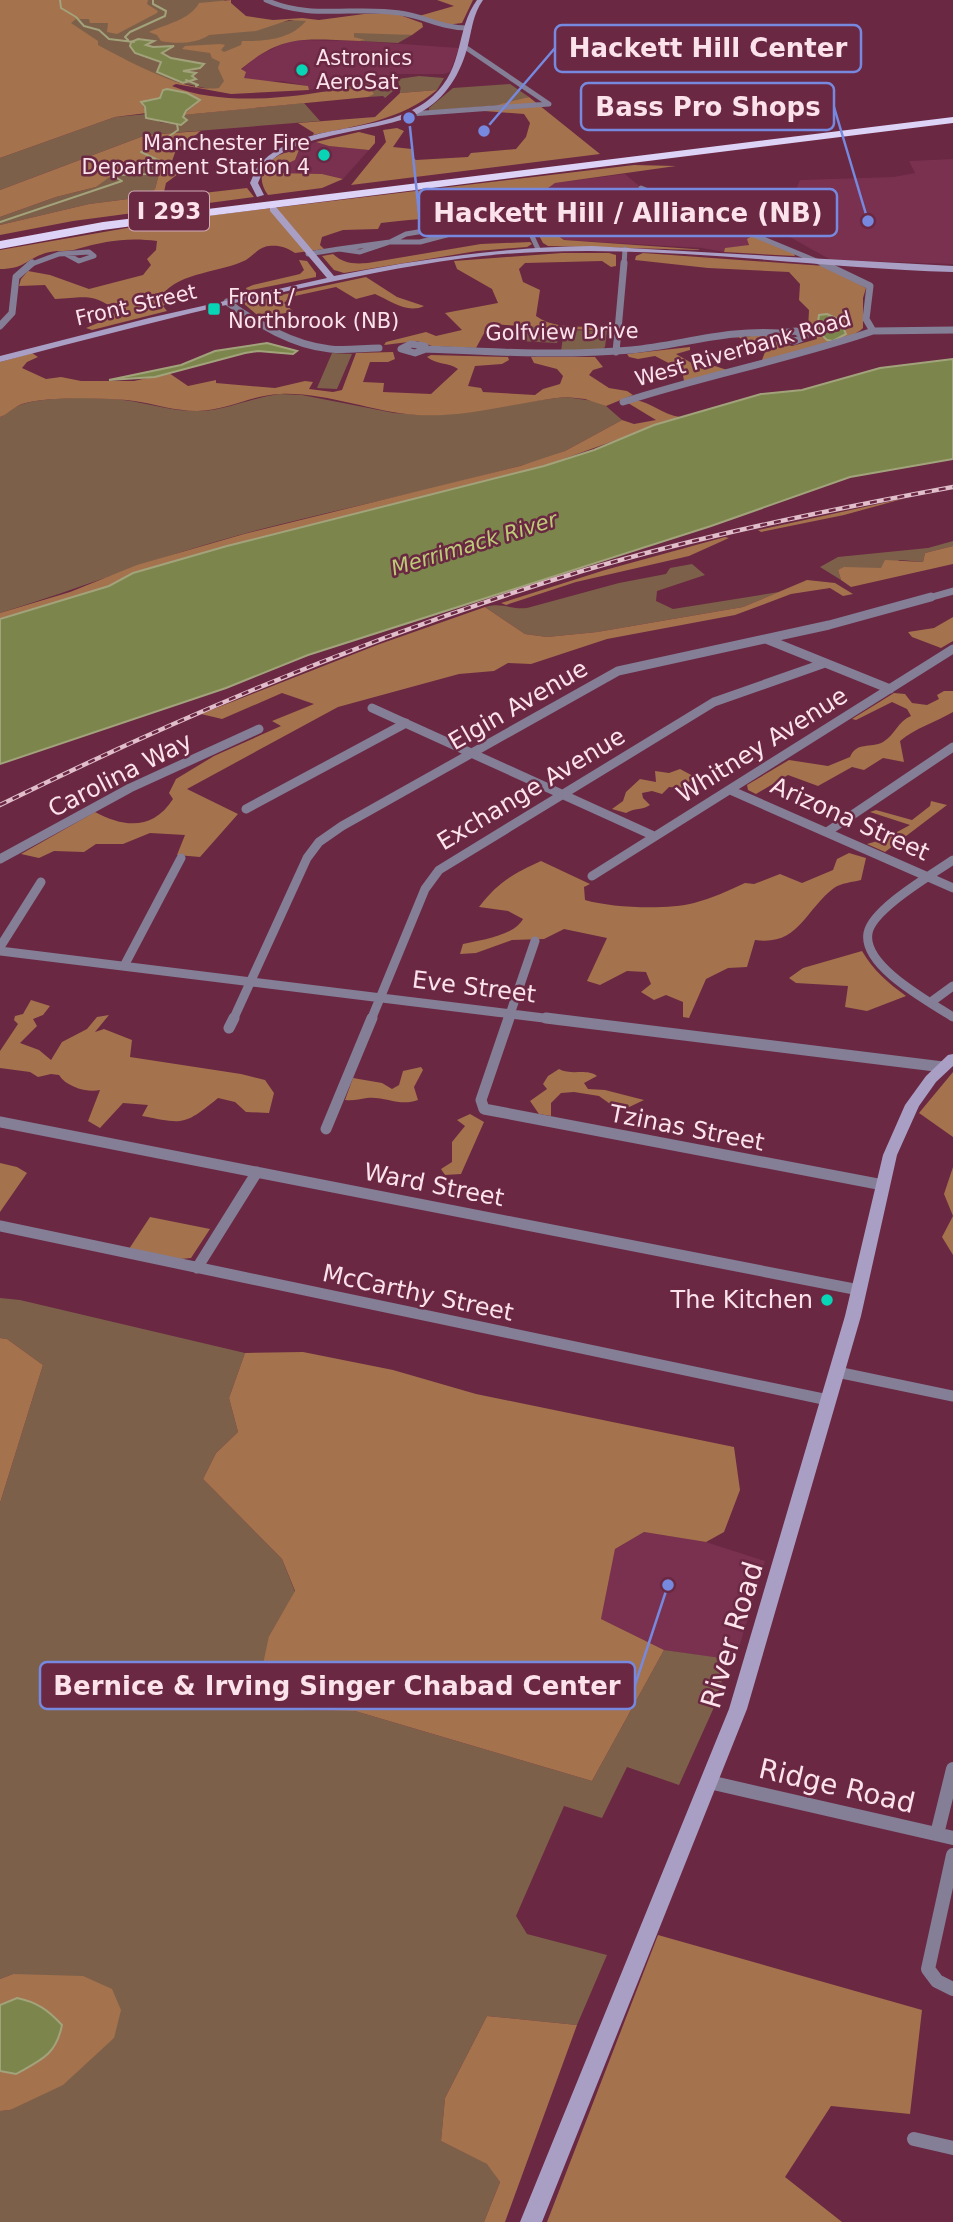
<svg xmlns="http://www.w3.org/2000/svg" width="953" height="2222" viewBox="0 0 953 2222" font-family="'DejaVu Sans',sans-serif">
<style>
.built{fill:#79314f}
.green{fill:#7d604a}
.forest{fill:#a4724d}
.water{fill:#7c864c;stroke:#a2a27b;stroke-width:2}
.lines{fill:none;stroke-linecap:round;stroke-linejoin:round}
.stream{stroke:#a2a27b;stroke-width:2}
.street-far4{stroke:#847e96;stroke-width:5}
.street-far3{stroke:#847e96;stroke-width:7}
.street-far2{stroke:#847e96;stroke-width:9}
.street-far1{stroke:#847e96;stroke-width:11}
.street{stroke:#847e96;stroke-width:14}
.secondary{fill:#a99fc5;fill-rule:evenodd}
.highway{fill:#dcd3f6;fill-rule:evenodd}
.rail-casing{stroke:#e0beca;stroke-width:4.5}
.rail{stroke:#6a2843;stroke-width:2.5;stroke-dasharray:7;stroke-linecap:butt}
.poi-dot{fill:#07d5b6;stroke:#6a2843;stroke-width:2.5}
.labels{text-anchor:middle;dominant-baseline:central;stroke-width:5;stroke-linejoin:round;paint-order:stroke}
.far-poi-label{font-size:21px;fill:#fce2ea;stroke:#6a2843;text-anchor:start}
.far-street-label{font-size:21px;fill:#fce2ea;stroke:#6a2843}
.far-water-label{font-size:21px;font-style:italic;fill:#bccb75;stroke:#6a2843}
.shield{fill:#6a2843;stroke:#d0aab8;stroke-width:2}
.shield-label{font-size:23px;font-weight:bold;fill:#fce2ea}
.street-label{font-size:24px;fill:#fce2ea;stroke:#6a2843}
.poi-label{font-size:24px;fill:#fce2ea;stroke:#6a2843;text-anchor:end}
.near-street-label{font-size:28px;fill:#fce2ea;stroke:#6a2843}
.leader{fill:none;stroke:#7689df;stroke-width:2.5}
.callout-dot{fill:#7689df;stroke:#6a2843;stroke-width:2.5}
.callout{fill:#6a2843;stroke:#7689df;stroke-width:2.5}
.callout-label{font-size:26px;text-anchor:middle;font-weight:bold;fill:#fce2ea}
</style>
<rect width="100%" height="100%" fill="#6a2843"/>
<path class="built" d="M290,40L360,41L459,48L450,72L444,74H398L309,90L307,86L282,81L261,82L244,78L241,70L256,57Z
M316,142L329,146L369,150L343,179L322,174L276,173L280,167L295,160L299,150L288,151Z
M953,159V264L831,260L779,231L800,180L894,177L915,173L909,161Z
M625,174L650,195L661,199L603,192L586,197L547,188L555,183Z
M585,207L677,215L704,221L723,232L740,230L754,235L750,244L743,247L725,248L724,252L702,248L564,240L552,233L567,208Z
M644,1532L706,1542L765,1561L735,1661L664,1650L601,1619L615,1549Z"/>
<path class="green" d="M0,0H224L246,28L300,19L353,25L276,40L247,56L228,93L145,75Z
M369,31L412,35L398,43L360,41H363L354,37L353,33Z
M419,76L444,78L437,90L400,93L398,79Z
M386,79H390L393,91L385,98L383,96L368,97L373,94L372,92L338,88Z
M510,84L529,97L512,104L429,111V108L453,88Z
M304,103L320,121L146,135L0,190V158L115,117L147,114L146,118L159,119V122L178,125L183,115Z
M149,162L158,163L160,170L155,189L144,197L89,204L0,225V217L56,197L96,187L117,169Z
M524,325L561,327L557,343L519,341Z
M564,330L607,331L605,347L601,350L561,351Z
M332,353L352,354L337,389L317,388Z
M280,394L302,395L394,413L422,415L565,397L594,401L606,406L622,420L565,451L547,458C447,488 344,507 243,534C160,556 82,588 0,613V417C9,414 13,406 23,404C48,396 110,397 136,402C158,406 179,412 201,411C228,410 253,397 280,394Z
M953,541V546L925,553L923,562L900,560L881,568H844L838,570L841,580L820,567L838,557L928,548Z
M692,564L705,575L657,591L656,601L673,609L779,592L743,607L597,632L547,637L525,634L485,607C503,602 510,610 527,608L619,583L666,574L670,568Z
M0,1298L20,1300L245,1353L229,1398L238,1432L216,1453L203,1479L282,1559L295,1592L269,1636L303,1710L355,1711L592,1781L664,1650L728,1659L715,1705L679,1785L627,1767L602,1818L564,1806L516,1916L527,1934L607,1955L577,2025L487,2016L445,2098L441,2141L488,2164L500,2182L484,2222H0V2111L10,2110L114,2038L13,1974L0,1979V1503L43,1365L7,1339L0,1338Z"/>
<path class="forest" d="M0,0H148L147,4L158,11L157,13L117,34L107,32L108,23H90L89,19H76L71,23L98,41V45C128,61 185,93 219,88L224,81L218,68L220,62L212,58L210,53L182,49L185,46L220,44L225,45L221,50L224,52L241,45L242,41C265,41 290,40 306,21L289,20L256,31L209,35C197,44 175,44 161,41L157,35L149,32C166,24 190,20 199,3L231,0V3L246,16L273,20L302,18L319,20L364,14H397L422,23L423,27L412,35L354,33V37L365,40L360,41C306,40 286,32 241,69L246,72L244,78L308,86L309,90L231,94L176,84L172,86C211,102 261,100 302,95C327,92 347,86 372,91L374,94L368,97L183,115L196,104C186,97 177,89 163,90L160,98L147,100L142,104L147,113L115,117L0,158Z
M437,0H473L462,23L446,25L419,16L454,6Z
M437,90C402,120 356,126 313,135L314,133L298,123L375,117L400,93Z
M529,97L600,154L351,185L386,142L383,130L397,128L404,131L393,147L412,149V157L416,160L468,157L471,153L516,149L526,137L530,123L524,114L484,111C495,104 515,101 529,97Z
M201,131L176,150L172,161L178,174L166,183L164,192L177,196L247,188L254,197L73,221L0,235V225L89,204L144,197L155,189L160,170L158,163L123,167L96,187L56,197L0,217V190L146,135Z
M359,132L375,136V143L369,150L329,146L316,142Z
M299,150L295,160L280,167L276,173L322,174L343,179L322,188L268,195C250,170 274,152 299,150Z
M634,165L676,166L555,183L548,188L586,197L603,192L661,199L740,230L737,233C722,232 715,225 702,220C669,210 602,205 567,208L552,232L564,240L707,250L548,246L543,243L535,228C492,212 426,218 381,223L378,229L343,230L322,237L320,245L324,249L295,253C286,247 279,245 269,246C259,247 254,255 246,260C223,272 179,272 162,295L172,299L163,306L167,311L92,330L86,328L112,317L115,310C93,292 81,298 55,299L45,285L19,286L21,279L28,271L50,275L89,289L143,275L151,265L147,259L156,250L157,241C128,237 105,241 77,249C68,252 59,250 50,252C27,257 27,269 0,269V250L173,220Z
M754,235L793,252L795,256L724,252L725,248L749,245L747,239Z
M530,242L532,244L527,247L477,251L344,273L334,270L322,256L333,254C344,264 354,264 368,263L481,244Z
M562,253H609L616,255V266L611,267L602,261L525,263L519,269L523,282L540,290L536,316C554,330 586,326 608,327L607,331L489,324L476,348L432,346L417,341L384,345L386,342L426,332L436,336L462,330L445,313L498,303L492,289L457,269L454,261Z
M643,253L825,266L866,288L863,298V328C844,348 717,373 684,381L682,370L655,356L638,359L629,357L627,354L690,347V350L676,354L702,369L715,366L727,370L762,360L765,352L738,337L717,339L764,335L779,343L792,346L817,339L815,334L808,330L809,310L799,300L800,284L789,272L708,268L635,260L636,256Z
M299,260L307,261L316,273V277L247,291L246,288L253,285L300,274L304,270Z
M366,277L397,297L424,306C407,314 391,301 375,294L356,299L336,287L290,297L284,303L293,311L262,319L243,303Z
M393,352L395,359L388,362H370L363,382L384,383L383,392L431,394L458,369C448,362 437,365 427,357L431,355L508,357L509,360L502,364L475,366L468,386L481,388L483,392L535,395L543,389L560,384L563,376L557,369L534,363L531,357H595L603,367L593,370L589,375L609,388L627,391L633,395L606,406L585,399L565,397C517,402 466,418 417,415C371,412 326,392 280,394C251,395 226,411 197,411C175,411 155,404 134,401C107,398 48,396 22,404C13,407 9,414 0,417V362L32,353L38,357L27,362L22,368L46,379L61,377L81,381H134L169,373L188,386L216,380V383L275,388L305,381L313,382L309,389L333,392L342,390L356,353Z
M635,400C651,402 663,415 680,417L544,466L227,546L133,573L109,586L0,619V613L70,592L137,565L244,534L520,466L565,451L622,420L634,424L656,420L628,403Z
M906,498L844,515L761,532L758,530Z
M725,537L729,538L689,556L576,582L506,605L501,603L605,570Z
M953,546V564L851,587L841,580L838,570L844,567L881,568L885,560L923,562L925,553Z
M807,580L835,583L853,594L843,596L830,588L791,594L735,615L607,639L531,664L508,663L494,671L459,674L338,707L187,789L238,814L200,857L177,855L185,835L150,833L123,844H96L84,852L54,851L39,858L21,854L95,812C125,828 153,830 173,799L169,793L176,779L214,756L281,726L272,721L314,704L282,693L222,719L201,714L377,645L485,607L525,634L547,637L597,632L743,607Z
M953,617V641L941,648L912,637L908,632L934,628Z
M944,691H953V712C936,722 915,728 900,741L904,762L883,758L864,770L852,767L818,786L788,775L756,794L748,790L747,785L789,760L828,766L850,757C857,741 870,749 883,742C895,735 898,721 911,716L907,709L892,702L856,720L852,719L894,693L905,694L912,703L927,705L939,699L937,695Z
M680,769L695,777L681,788L669,787L662,794L652,791L642,793L643,798L650,805C643,810 634,808 626,813L612,809L623,801L626,792L640,779L656,782L655,771L669,773Z
M931,801L947,805L885,852L867,844L884,839L910,825L870,812L876,810L912,820L930,806Z
M849,853L866,858L861,880C853,882 841,883 834,888C804,911 799,946 755,940L747,967L728,968L706,979L689,1018L683,1017V1002L666,995L654,1000L641,992L651,984L646,972L627,971L600,985L587,981L607,938L564,929L544,939L512,940L476,953L460,954L463,944C480,940 514,936 523,919L508,911L479,907C498,882 513,874 541,861L590,884L584,887L585,900C612,908 667,910 694,903C712,898 728,891 745,883L754,884L780,874L802,883L833,870L837,859Z
M862,951C873,970 888,983 906,996L867,1011L845,1007L848,986L796,983L789,978L803,968Z
M31,1000L50,1006L43,1015L33,1019L37,1026L20,1043L39,1050L51,1060L62,1042L87,1029L97,1017L109,1015L95,1032L104,1029L132,1040L130,1057L241,1074L265,1080L274,1093L269,1113L246,1112L235,1102L218,1098C184,1126 183,1124 142,1116L148,1105L123,1103L100,1128L88,1121L100,1090C88,1093 66,1087 59,1075L51,1074L38,1077L30,1072L0,1068V1051L18,1024L14,1020L15,1016L23,1014Z
M421,1067L423,1070L414,1087L418,1100C400,1107 385,1096 367,1098C359,1099 354,1101 345,1100L353,1078L382,1083L392,1089L399,1085L403,1071Z
M559,1069C572,1076 586,1068 597,1076L584,1083L588,1089L605,1090L644,1100L625,1109L613,1106L599,1096L574,1092L561,1093L551,1103V1116L539,1114L530,1101L547,1089L543,1084L548,1076Z
M953,1072V1137L919,1113Z
M470,1114L484,1122L461,1174L445,1175L441,1169L452,1162V1142L465,1126L457,1120Z
M0,1163L17,1167L27,1173L0,1212Z
M953,1167V1255L942,1237L953,1216L944,1194Z
M150,1217L210,1229L191,1258L181,1259L129,1249Z
M0,1338L7,1339L43,1365L0,1503Z
M303,1352L393,1370L476,1394L734,1447L740,1490L724,1532L706,1542L644,1532L615,1549L601,1619L664,1650L592,1781L355,1711L303,1710L259,1683L269,1636L295,1591L282,1559L203,1479L216,1453L238,1432L229,1398L245,1353Z
M658,1935L922,2010L910,2114L831,2106L785,2177L842,2222H547Z
M13,1974L83,1976L112,1989L121,2010L114,2038L63,2085L10,2110L0,2111V2071L16,2074L17,1998L0,2005V1979Z
M487,2016L577,2025L505,2222H484L500,2182L487,2164L441,2141L445,2098Z"/>
<path class="water" d="M138,39L154,41L146,45L153,47L174,46L162,53L171,58L204,64L200,68L183,71L196,73L192,76L196,79L183,83L157,72L161,62L135,53L130,46L131,42Z
M167,89L187,93L200,100L186,111L183,117L187,120L181,125L146,118L145,107L141,102L160,98L163,90Z
M827,314L840,320L846,334L833,341L827,340C819,333 817,326 819,315Z
M267,343L297,351L293,354L258,351L245,353L155,377L109,380L181,365L215,351Z
M953,359V459L850,477L711,526L308,655L226,688L0,764V619L109,586L133,573L227,546L544,466L594,450L654,425L761,394L802,390L880,368Z
M17,1998C37,2002 48,2010 62,2025C56,2055 41,2060 16,2074L0,2071V2005Z"/>
<g class="lines">
<path class="stream" d="M60,0L61,8L76,17L84,26L99,30L109,39L134,42
M128,40L125,37L130,32L165,16L166,11L153,4V0
M186,80L198,85L196,86
M0,222L122,181L115,177L117,175L147,174V168L160,161L141,152L163,145L165,139L178,130L177,124"/>
<path class="street-far4" d="M266,0C309,20 355,6 400,13C424,16 444,29 469,28
M411,114L549,104L465,47
M641,188L826,265
M424,231L454,233L420,242H390L406,234Z
M454,233L516,231L531,234L538,249
M390,242L360,252L339,249Z
M308,254L339,249
M29,265L59,254L89,252L94,256L79,261L66,254
M624,265L625,249"/>
<path class="street-far3" d="M822,263L870,286L866,319L873,331L953,330
M227,302C258,324 292,345 330,349C346,351 363,348 379,348
M0,326L12,313L16,277L32,263
M796,331L805,337L795,341L780,338V333Z
M411,344L425,346L426,349L415,353L401,349Z
M426,349C494,352 563,356 631,350C681,345 729,329 780,333
M616,352L624,263
M623,402C706,375 791,359 873,331
M925,599L953,591"/>
<path class="street-far2" d="M766,639L890,689
M372,708L654,836
M730,790L953,888
M246,809L406,723
M827,832L953,747
M0,859L130,788L259,729
M953,860C933,874 872,909 868,933C862,966 930,1002 953,1017
M592,876L953,649
M0,947L41,882
M0,951L560,1020
M124,966L181,858
M931,1002L953,986
M233,1020L307,858L319,842L342,826L618,671L829,625L931,597
M371,1020L425,889L439,870L714,702L825,663
M508,1020L535,941"/>
<path class="street-far1" d="M509,1018L481,1100L484,1109L883,1185
M546,1018L943,1067
M229,1028L234,1018
M0,1122L859,1290
M326,1129L372,1018
M0,1226L828,1400
M197,1268L257,1172
M837,1372L953,1396"/>
<path class="street" d="M709,1782L953,1838
M937,1834L953,1769
M953,1855L928,1969L937,1981L953,1989
M914,2139L953,2148"/>
<path class="secondary" d="M477,0H483C473,14 472,29 468,45C461,73 446,99 419,113C380,133 290,132 265,168C262,172 260,179 258,183L264,195L257,197L250,183C253,177 255,169 260,164C303,118 387,138 433,96C465,67 455,30 477,0Z
M270,207H276L334,276C420,259 504,247 592,246L953,266V272C815,268 678,246 540,252C471,254 403,267 335,281C222,304 111,333 0,362V356L149,318L327,278L270,211Z
M953,1054V1066L936,1082L919,1106L897,1155L861,1316L747,1709L542,2222H520L729,1709L845,1316L883,1155L905,1105L926,1076L948,1055Z"/>
<path class="highway" d="M953,117V123L200,217L103,230L0,249V241L103,222Z"/>
<g class="rail-casing">
<path id="rail" d="M0,805C189,712 381,632 582,571C704,535 828,510 953,487"/>
</g>
<use href="#rail" class="rail"/>
</g>
<g class="poi-dot">
<circle cx="302" cy="70" r="7"/>
<circle cx="324" cy="155" r="7"/>
<rect x="207" y="302" width="14" height="14" rx="3.5"/>
<circle cx="827" cy="1300" r="7"/>
</g>
<g class="labels">
<g class="far-poi-label">
<text x="316" y="58">Astronics<tspan x="316" dy="24">AeroSat</tspan></text>
<text x="310" y="143" text-anchor="end">Manchester Fire<tspan x="310" dy="24">Department Station 4</tspan></text>
<text x="228" y="297">Front /<tspan x="228" dy="24">Northbrook (NB)</tspan></text>
</g>
<g class="far-street-label">
<text transform="translate(136 305) rotate(-13)">Front Street</text>
<text transform="translate(562 332) rotate(-1)">Golfview Drive</text>
<text transform="translate(743 349) rotate(-16)">West Riverbank Road</text>
</g>
<g class="far-water-label">
<text transform="translate(474 544) rotate(-17)">Merrimack River</text>
</g>
<rect class="shield" x="129" y="191.5" width="80" height="39" rx="5"/>
<g class="shield-label">
<text x="169" y="211">I 293</text>
</g>
<g class="street-label">
<text transform="translate(518 705) rotate(-30)">Elgin Avenue</text>
<text transform="translate(762 745) rotate(-32)">Whitney Avenue</text>
<text transform="translate(120 775) rotate(-27)">Carolina Way</text>
<text transform="translate(531 789) rotate(-31)">Exchange Avenue</text>
<text transform="translate(850 819) rotate(24)">Arizona Street</text>
<text transform="translate(474 987) rotate(7)">Eve Street</text>
<text transform="translate(687 1128) rotate(11)">Tzinas Street</text>
<text transform="translate(434 1185) rotate(11)">Ward Street</text>
<text transform="translate(418 1293) rotate(12)">McCarthy Street</text>
</g>
<g class="poi-label">
<text x="813" y="1300">The Kitchen</text>
</g>
<g class="near-street-label">
<text transform="translate(732 1635) rotate(-73)">River Road</text>
<text transform="translate(837 1786) rotate(13)">Ridge Road</text>
</g>
</g>
<path class="leader" d="M484 131L555 48M868 221L834 107M409 118L419 213M668 1585L635 1685"/>
<g class="callout-dot">
<circle cx="484" cy="131" r="7"/>
<circle cx="868" cy="221" r="7"/>
<circle cx="409" cy="118" r="7"/>
<circle cx="668" cy="1585" r="7"/>
</g>
<g class="callout">
<rect x="555" y="25" width="306" height="47" rx="7"/>
<rect x="581" y="83" width="253" height="47" rx="7"/>
<rect x="419" y="189" width="418" height="47" rx="7"/>
<rect x="40" y="1662" width="595" height="47" rx="7"/>
</g>
<g class="callout-label">
<text x="708" y="57">Hackett Hill Center</text>
<text x="708" y="116">Bass Pro Shops</text>
<text x="628" y="222">Hackett Hill / Alliance (NB)</text>
<text x="337" y="1695">Bernice &amp; Irving Singer Chabad Center</text>
</g>
</svg>
